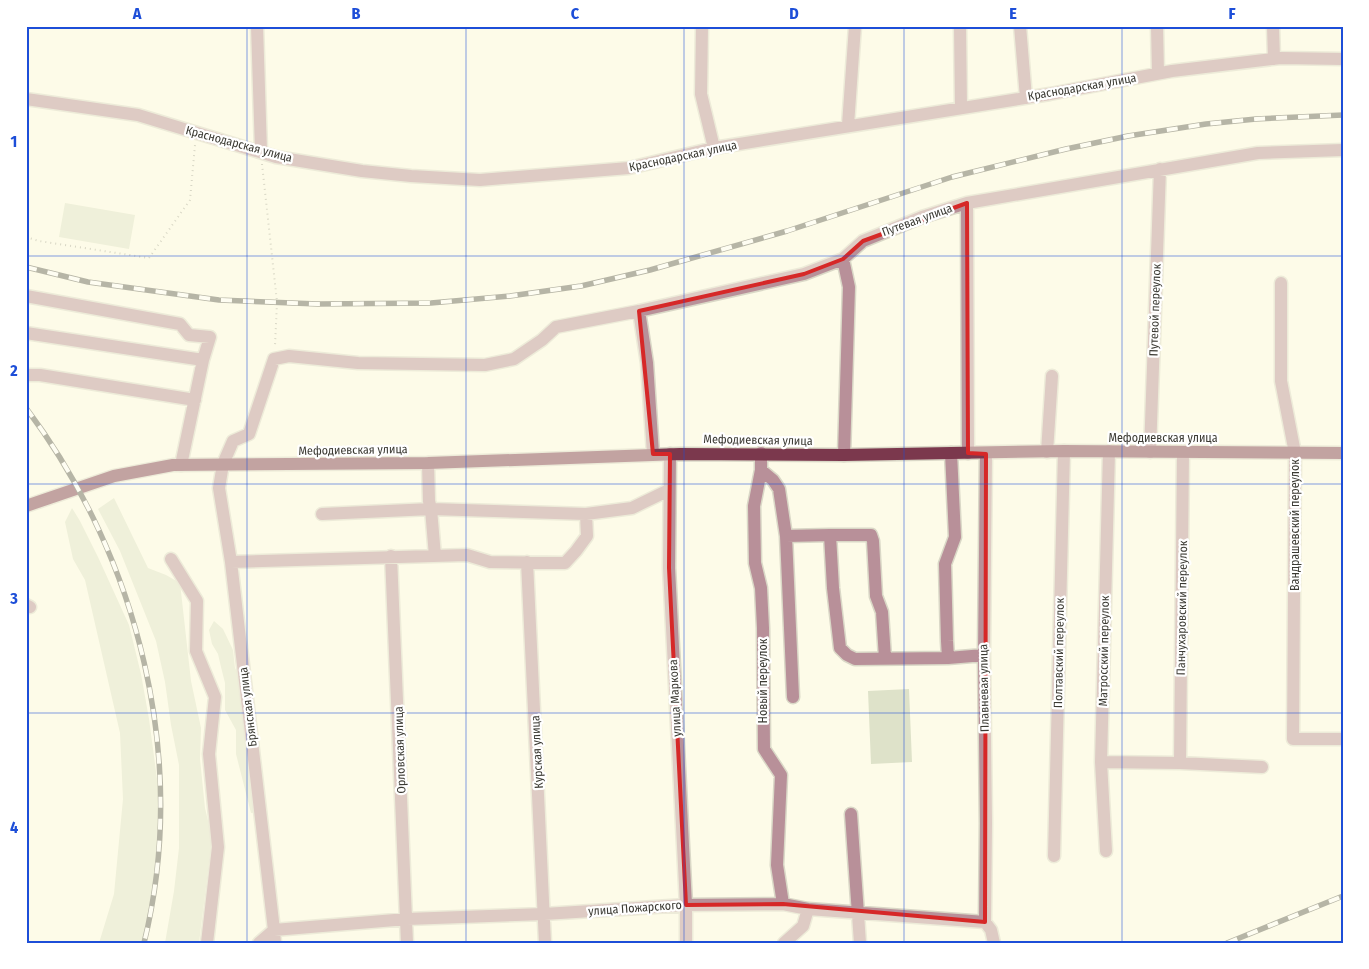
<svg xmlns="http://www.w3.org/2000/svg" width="1369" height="969" viewBox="0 0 1369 969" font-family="'Fira Sans Condensed',sans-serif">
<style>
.green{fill:#dee2c9}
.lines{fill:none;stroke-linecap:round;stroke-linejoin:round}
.minor-casing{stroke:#dad8c7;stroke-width:15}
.major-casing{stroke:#dad8c7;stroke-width:15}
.path{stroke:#acab9d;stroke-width:2;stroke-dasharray:1 4;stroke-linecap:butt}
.minor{stroke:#b89099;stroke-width:12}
.major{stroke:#7b384d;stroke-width:12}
.rail-casing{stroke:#616057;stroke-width:5.5}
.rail{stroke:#fff;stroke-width:4;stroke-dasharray:11;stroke-linecap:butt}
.marked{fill:none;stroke:#d62828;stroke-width:4;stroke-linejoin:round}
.grid{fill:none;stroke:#1d4ed8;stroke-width:1;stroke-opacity:0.55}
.labels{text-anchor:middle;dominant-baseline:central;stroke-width:4.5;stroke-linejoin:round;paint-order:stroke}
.street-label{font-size:12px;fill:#3b3a33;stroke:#fff}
.neatline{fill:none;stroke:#1d4ed8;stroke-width:2}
.grid-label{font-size:16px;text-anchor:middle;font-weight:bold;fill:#1d4ed8}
</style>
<rect width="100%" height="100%" fill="#fdfbe8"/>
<path class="green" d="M65,203L135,215L129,249L59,237Z
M114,498L148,568L166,575L180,583L191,681L201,728L200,759L205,808L212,838L199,943H165L174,891L179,848V765L171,725L165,682L156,641L120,551L98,509Z
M72,508L80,521L98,557L129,625L141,674L149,719L159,794L156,861L152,901L144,943H99L114,894L123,799L120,733L85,580L73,559L65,522Z
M214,621L223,629L233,650L235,668L245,685L259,812L251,813L236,754V730L225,710V683L221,667L218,654L212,644L209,630Z
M909,689L912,762L871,764L868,691Z"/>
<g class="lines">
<g class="minor-casing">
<path id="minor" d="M257,26L261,151
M702,26L701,94L714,148
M960,26L961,108
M1020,26L1026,98
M1157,26L1158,73
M1273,26L1274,59
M26,99L138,115L276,157L362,171L411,176L480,180L629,168L714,148L1050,94L1172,71L1281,58L1343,59
M848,125L855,26
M967,203L968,453
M843,259L849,287L844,455
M1281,283V381L1295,453L1293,739H1343
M26,296L180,324L189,335L210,337L203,360L181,465
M639,311L647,363L653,454
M26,333L203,360
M26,375H40L195,400
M1047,452L1052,376
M1150,452L1160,169
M761,453V470L754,506L755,563L761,588L763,628L764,749L781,775L777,865L783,904
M670,454L669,568L686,905V943
M428,463L429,501L431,509L586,514L632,508L669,490
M761,470L773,480L779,489L786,536L793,697
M322,514L431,509L435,556
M786,536L830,535
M391,556L407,943
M171,559L197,601L196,651L215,697L209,754L218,847L207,943
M231,562L467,555L490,562L565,563L576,551L587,536L586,514
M527,562L545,943
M26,605L30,607
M885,658L882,612L876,596L873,541L871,535H830L833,588L840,648L847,655L855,659L948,658L984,655
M948,658L947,641L945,564L955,537L951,453
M1101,762L1180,763L1262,767
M1180,763L1183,452
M851,814L860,943
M1106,851L1101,762L1109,451
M1054,856L1064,451
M985,922L986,823L984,655L986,454
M259,943L274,930L231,562L219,488L223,464L233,441L249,434L274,359L289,356L358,363L485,365L514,359L542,340L556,327L639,311L804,274L843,259L863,241L922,217L967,203L1258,153L1343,150
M275,943L274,930L407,919L544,914L686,905L783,904L808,909L985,922L991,930L994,943
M784,943L803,926L808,909"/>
</g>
<g class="major-casing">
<path id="major" d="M26,506L114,476L173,465L428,463L680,454L844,455L1064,451L1343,453"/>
</g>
<path class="path" d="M262,164L277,302L275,346
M26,237L39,241L149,258L190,200L195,145"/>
<use href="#minor" class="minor"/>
<use href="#major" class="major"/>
<g class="rail-casing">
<path id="rail" d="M26,267L88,282L219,300L318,304L431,303L510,296L581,286L650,270L787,231L952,177L1066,149L1128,136L1206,124L1256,119L1343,115
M26,408C139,558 189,760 144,943
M1227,943L1343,896"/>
</g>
<use href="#rail" class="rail"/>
</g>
<path d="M0 0H1369V969H0ZM967,203L968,453L986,454L985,922L783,904L686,905L669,568L670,454H653L639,311L804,274L843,259L863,241Z" fill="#fdfbe8" fill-opacity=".55" fill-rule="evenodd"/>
<path class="marked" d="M967,203L968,453L986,454L985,922L783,904L686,905L669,568L670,454H653L639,311L804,274L843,259L863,241Z"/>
<path class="grid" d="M247,26V943M466,26V943M684,26V943M904,26V943M1122,26V943M26,256H1343M26,484H1343M26,713H1343"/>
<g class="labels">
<g class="street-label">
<text transform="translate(1082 87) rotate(-10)">Краснодарская улица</text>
<text transform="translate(239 144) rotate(15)">Краснодарская улица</text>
<text transform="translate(683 156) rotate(-12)">Краснодарская улица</text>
<text transform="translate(917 220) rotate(-20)">Путевая улица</text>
<text transform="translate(1155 310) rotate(-88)">Путевой переулок</text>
<text x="1163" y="438">Мефодиевская улица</text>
<text transform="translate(758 440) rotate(1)">Мефодиевская улица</text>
<text transform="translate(353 450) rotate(-1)">Мефодиевская улица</text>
<text transform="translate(1295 525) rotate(-90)">Вандрашевский переулок</text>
<text transform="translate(1182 608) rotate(-89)">Панчухаровский переулок</text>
<text transform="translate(1104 651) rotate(-89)">Матросский переулок</text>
<text transform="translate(1059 653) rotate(-89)">Полтавский переулок</text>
<text transform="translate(763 681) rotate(-90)">Новый переулок</text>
<text transform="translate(984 688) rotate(-91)">Плавневая улица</text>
<text transform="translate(675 698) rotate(-93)">улица Маркова</text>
<text transform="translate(248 707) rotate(-97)">Брянская улица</text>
<text transform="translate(400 750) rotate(-92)">Орловская улица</text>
<text transform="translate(537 752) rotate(-93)">Курская улица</text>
<text transform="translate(635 908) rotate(-4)">улица Пожарского</text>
</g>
</g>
<rect width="1369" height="969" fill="none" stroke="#ffffff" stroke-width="55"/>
<rect x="28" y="28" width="1314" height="914" class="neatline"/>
<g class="grid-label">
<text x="137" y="19">A</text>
<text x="356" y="19">B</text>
<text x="575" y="19">C</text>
<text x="794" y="19">D</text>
<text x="1013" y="19">E</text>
<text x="1232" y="19">F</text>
<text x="14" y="147">1</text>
<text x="14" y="376">2</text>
<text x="14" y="604">3</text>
<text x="14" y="833">4</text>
</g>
</svg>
